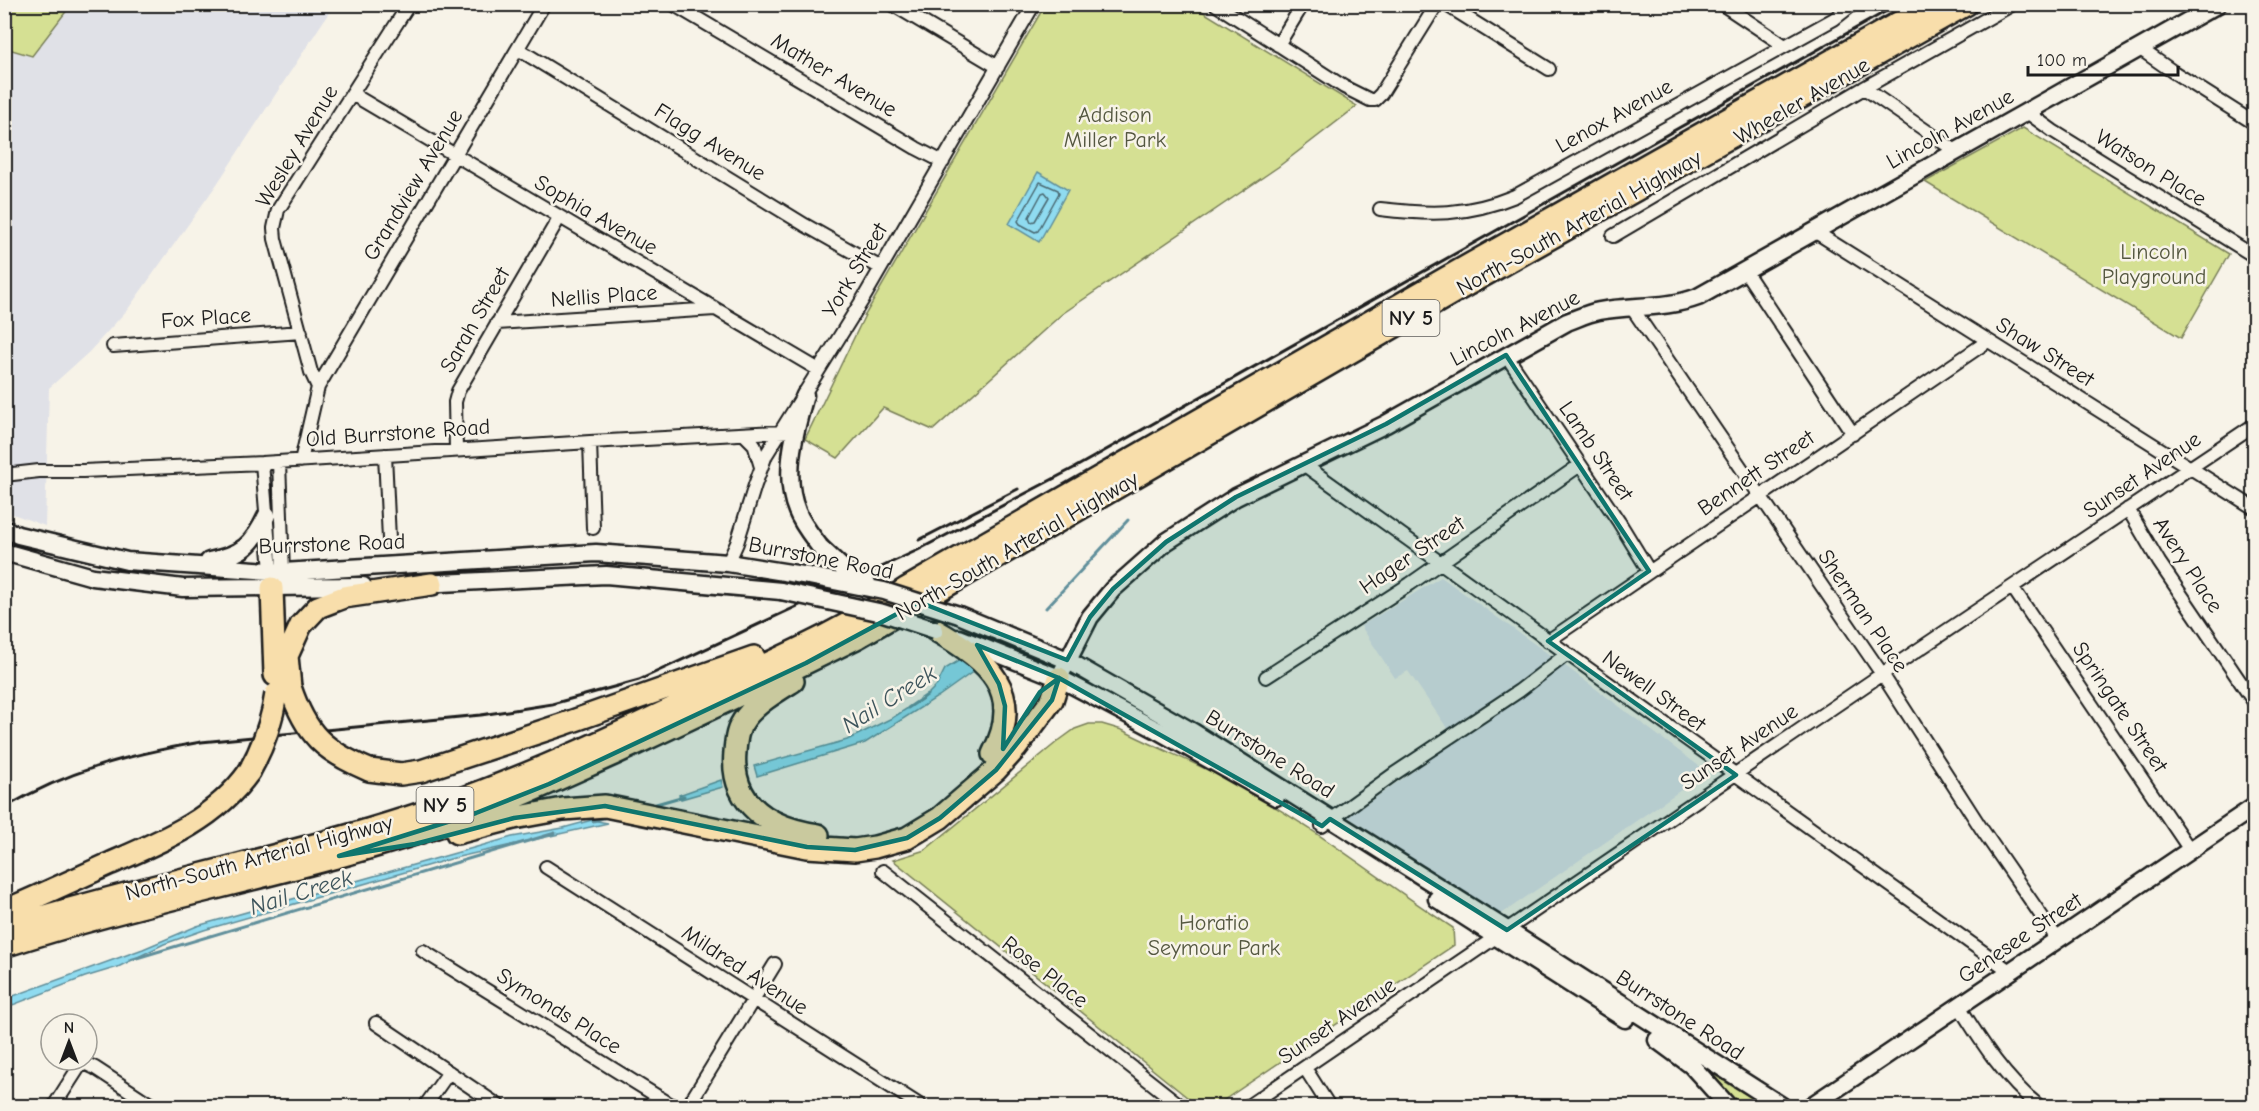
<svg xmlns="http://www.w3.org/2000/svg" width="2259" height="1111" viewBox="0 0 2259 1111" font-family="'Comic Neue',sans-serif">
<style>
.built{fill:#e0e1e7}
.green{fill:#d5e093;stroke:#787e58;stroke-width:1.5}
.water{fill:#8fdbf0;stroke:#618f9b;stroke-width:1.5}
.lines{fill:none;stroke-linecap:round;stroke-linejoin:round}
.shore{stroke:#4a6871;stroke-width:1.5}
.stream{stroke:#618f9b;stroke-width:3}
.street-casing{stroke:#1c1c1c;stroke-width:16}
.secondary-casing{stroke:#1c1c1c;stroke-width:21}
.highway-casing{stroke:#1c1c1c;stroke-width:26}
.street{stroke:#f7f3e8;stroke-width:12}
.secondary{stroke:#f7f3e8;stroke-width:16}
.highway{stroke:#f8deab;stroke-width:21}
.rail{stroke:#1c1c1c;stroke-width:3}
.secondary-bridge-casing{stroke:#1c1c1c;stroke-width:21;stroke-linecap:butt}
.highway-bridge-casing{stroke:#1c1c1c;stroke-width:26;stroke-linecap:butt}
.secondary-bridge{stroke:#f7f3e8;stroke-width:16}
.highway-bridge{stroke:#f8deab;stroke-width:21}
.marked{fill:#0f766e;fill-opacity:0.2;stroke:#0f766e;stroke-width:4.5;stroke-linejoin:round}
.labels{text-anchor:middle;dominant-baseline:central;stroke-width:5;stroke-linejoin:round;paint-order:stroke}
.shield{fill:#f7f3e8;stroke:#5e5c59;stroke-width:1.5}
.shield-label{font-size:21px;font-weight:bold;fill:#1c1c1c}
.street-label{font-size:22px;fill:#1c1c1c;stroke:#f7f3e8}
.park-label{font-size:22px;fill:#545740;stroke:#f7f3e8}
.water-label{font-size:24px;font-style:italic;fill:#3e555c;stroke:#f7f3e8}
</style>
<rect width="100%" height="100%" fill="#f7f3e8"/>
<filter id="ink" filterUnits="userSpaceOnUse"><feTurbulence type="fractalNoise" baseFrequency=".0167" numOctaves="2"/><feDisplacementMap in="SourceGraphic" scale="12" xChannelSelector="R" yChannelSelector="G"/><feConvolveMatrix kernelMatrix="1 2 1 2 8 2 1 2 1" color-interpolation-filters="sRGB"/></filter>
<g filter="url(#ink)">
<path class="built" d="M4,5H334L217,184L128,309L89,352L49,388L45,526L5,511Z
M1441,577L1568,668L1707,772L1500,915L1348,817L1456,741L1408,671L1395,678L1361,626Z"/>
<path class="green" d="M4,5L5,4L71,5L32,56L5,48Z
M1045,5H1192L1357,106L1278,167L1062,314L933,430L883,408L838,458L805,439L865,315Z
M2023,128L2229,254L2181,338L1925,182Z
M1089,724H1102L1122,730C1161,750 1202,765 1241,787C1316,828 1382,882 1453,928L1454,945L1215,1106H1198L893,860L925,850L1057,742L1075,729Z
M1711,1073L1765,1106H1739Z"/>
<path class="water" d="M1038,172L1068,190L1039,242L1009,224Z
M970,657L981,666L939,696L865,743L757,776L754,766L847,740L892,718L924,698L937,685L945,669L960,660Z
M721,780L723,787L681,799L679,795Z
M592,820L608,823L454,858L204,930L164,944L118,967L85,977L5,1008V999L143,949L197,926L512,837L563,828Z"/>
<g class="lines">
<path class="shore" d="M1040,182L1058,190L1059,193L1038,231L1035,232L1020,224L1018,221Z
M1045,192L1049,197L1035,221L1031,222L1029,217L1042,193Z"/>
<path class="stream" d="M1046,608L1128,520
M908,708L927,695
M656,804L684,796
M593,821L610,816
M130,960L555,833"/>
<g class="street-casing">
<path id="street" d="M673,4L916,148L943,162
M892,4L998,67
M1215,4L1344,87L1370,100H1375L1381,94L1437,4
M1445,4L1549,69
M1722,4L1785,46
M1278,45L1303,4
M2139,48L2172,71L2254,123
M518,49L805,225L881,268
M1864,88L1957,152
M352,94L819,370
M2027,112L2053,131L2254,256
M1380,209C1431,215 1466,216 1515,196L1834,19L1853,4
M1814,231L2254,508
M1613,236L1864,88L2013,4
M1745,271L1853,434
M1632,308L1882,674L1981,828L2058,940
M497,323L715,309
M113,346L301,332
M1506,355L1619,522L1649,571
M318,387L544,4
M744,434L754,444L761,467
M590,442L593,528
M456,450L455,402L458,391L559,218
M385,455L389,539
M301,461L318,387L311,372L275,239L274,228L278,210L409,4
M279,462L283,572
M262,463L271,571
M1303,464L2011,972
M4,475L39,471H83L262,463L590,442L795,431
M2128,509L2159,562L2254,702
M728,563L737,543L755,485L766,455L863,299L1034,4
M2013,588L2190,850
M1548,641L1988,341
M1266,677L1410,584L1580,465
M1322,826L1394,774L1519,691L1567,654
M546,867L921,1106
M883,871L1181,1106
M423,951L673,1106
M1959,1006C1982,1043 2005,1079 2039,1106
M376,1023L499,1106
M50,1040H51
M78,1060L95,1068L153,1106
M1305,1068L1329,1106
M54,1106L79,1067L84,1064
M425,1106L449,1072
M688,1106L775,964
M1248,1106L1882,674L2254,425"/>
</g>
<g class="secondary-casing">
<path id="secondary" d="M805,395C795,431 782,475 797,511C802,524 812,536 820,547
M4,529L18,535L127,561L283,572L596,553L728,563L809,576
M4,552L93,577L183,588L363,586
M209,561C242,555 253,545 267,515
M421,584L606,575L781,591
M959,615L1067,660L1193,732L1507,930L1782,1106
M959,638L1059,678L1157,730L1276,797
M1059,678L1090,617L1113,589L1166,542L1236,497L1386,424L1567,322C1578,318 1588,313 1599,311C1632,305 1666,309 1698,297L2218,4
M1437,899L1625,1019
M1657,1040L1691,1065L1728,1106
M1811,1106L2254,807"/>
</g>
<g class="highway-casing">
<path id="highway" d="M272,588L275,675
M935,630C987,659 1026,691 993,754
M793,681C777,691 758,702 746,717C737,728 736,739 735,752C730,806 771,828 818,835
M290,687L287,656L301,625L318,607L344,597L432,584
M369,770L401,774L421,771L564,724L754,657
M457,833L514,818L563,809L605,806L807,847L855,850L875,847L907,838L940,818L996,770L1016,748L1052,700L1059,678
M4,911C39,896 74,880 109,864C162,841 215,820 249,772
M4,928C125,891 249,865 371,829C491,794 605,741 717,687C782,657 848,628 907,588L1446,278L1932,4
M4,946C160,895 322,870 476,813C523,796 569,774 614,754C696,716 777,677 858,637L1456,291L1967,4"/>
</g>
<use href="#street" class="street"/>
<use href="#secondary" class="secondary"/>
<use href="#highway" class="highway"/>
<path class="rail" d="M919,540L1018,489
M4,808C69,770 128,755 201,742L481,715L552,704L639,680L918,550L1074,468L1899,4"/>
<g class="secondary-bridge-casing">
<path id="secondary-bridge" d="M820,547L849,574L867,583
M809,576L884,591L959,615
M781,591L883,613L935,630"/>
</g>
<g class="highway-bridge-casing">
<path id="highway-bridge" d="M290,687C306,735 324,751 369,770
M249,772C263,747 272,722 276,694"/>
</g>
<use href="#secondary-bridge" class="secondary-bridge"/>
<use href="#highway-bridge" class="highway-bridge"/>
</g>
</g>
<path class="marked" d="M1506,355L1649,571L1548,641L1736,775L1507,930L1330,819L1322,826L1059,678L977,645L999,684L1005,706L1003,749L1040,692L1059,678L1052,700L996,770L940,818L907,838L855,850L807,847L605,806L514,818L415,844L339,856L476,813L549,784L806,663L919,602L1067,660L1090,617L1113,589L1166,542L1236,497L1386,424Z"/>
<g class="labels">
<g class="shield">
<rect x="1382.5" y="300" width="57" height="36" rx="4.5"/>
<rect x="416.5" y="787" width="57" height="36" rx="4.5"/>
</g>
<g class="shield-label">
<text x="1411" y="318">NY 5</text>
<text x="445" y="805">NY 5</text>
</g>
<g class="street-label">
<text transform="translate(834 75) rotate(31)">Mather Avenue</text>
<text transform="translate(1802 101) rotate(-30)">Wheeler Avenue</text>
<text transform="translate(1614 116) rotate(-29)">Lenox Avenue</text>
<text transform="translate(1950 129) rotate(-29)">Lincoln Avenue</text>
<text transform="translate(710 142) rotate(32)">Flagg Avenue</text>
<text transform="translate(297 146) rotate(-59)">Wesley Avenue</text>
<text transform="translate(2151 168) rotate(32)">Watson Place</text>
<text transform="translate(413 185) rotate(-59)">Grandview Avenue</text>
<text transform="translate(596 215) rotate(30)">Sophia Avenue</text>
<text transform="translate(1579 223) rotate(-29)">North-South Arterial Highway</text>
<text transform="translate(855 270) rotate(-59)">York Street</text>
<text transform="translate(604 296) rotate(-4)">Nellis Place</text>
<text transform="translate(206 318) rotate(-4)">Fox Place</text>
<text transform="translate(475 320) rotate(-60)">Sarah Street</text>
<text transform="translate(1515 328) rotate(-27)">Lincoln Avenue</text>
<text transform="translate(2045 352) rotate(32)">Shaw Street</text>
<text transform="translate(398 433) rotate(-4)">Old Burrstone Road</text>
<text transform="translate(1596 451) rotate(56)">Lamb Street</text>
<text transform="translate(1756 473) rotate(-34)">Bennett Street</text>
<text transform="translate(2142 475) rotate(-34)">Sunset Avenue</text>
<text transform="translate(332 544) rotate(-2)">Burrstone Road</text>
<text transform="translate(1017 546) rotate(-30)">North-South Arterial Highway</text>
<text transform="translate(1412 555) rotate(-34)">Hager Street</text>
<text transform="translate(821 558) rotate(11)">Burrstone Road</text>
<text transform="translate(2188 565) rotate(57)">Avery Place</text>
<text transform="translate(1863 611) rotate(56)">Sherman Place</text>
<text transform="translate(1654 691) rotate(36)">Newell Street</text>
<text transform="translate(2120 707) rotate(56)">Springate Street</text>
<text transform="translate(1739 747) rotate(-34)">Sunset Avenue</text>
<text transform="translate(1270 754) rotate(32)">Burrstone Road</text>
<text transform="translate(259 858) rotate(-15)">North-South Arterial Highway</text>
<text transform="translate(2020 938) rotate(-34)">Genesee Street</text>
<text transform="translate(745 970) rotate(33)">Mildred Avenue</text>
<text transform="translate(1045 972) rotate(38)">Rose Place</text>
<text transform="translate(559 1011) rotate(32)">Symonds Place</text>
<text transform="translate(1680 1015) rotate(33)">Burrstone Road</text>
<text transform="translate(1337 1021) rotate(-34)">Sunset Avenue</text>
</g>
<g class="park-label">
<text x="1115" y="115">Addison<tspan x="1115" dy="25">Miller Park</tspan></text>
<text x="2154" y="252">Lincoln<tspan x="2154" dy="25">Playground</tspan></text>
<text x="1214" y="923">Horatio<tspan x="1214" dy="25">Seymour Park</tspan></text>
</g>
<g class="water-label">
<text transform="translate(889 699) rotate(-32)">Nail Creek</text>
<text transform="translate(301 892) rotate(-17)">Nail Creek</text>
</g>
</g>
<rect width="2259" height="1111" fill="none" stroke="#f7f3e8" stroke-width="24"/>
<rect x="12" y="12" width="2235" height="1087" fill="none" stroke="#1c1c1c" stroke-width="2" filter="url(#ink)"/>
<g transform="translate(69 1042)"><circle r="28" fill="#f7f3e8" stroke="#9f9d96" stroke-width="1.5"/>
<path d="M0-4.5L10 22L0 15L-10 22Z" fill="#1c1c1c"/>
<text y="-9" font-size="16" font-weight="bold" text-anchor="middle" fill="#1c1c1c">N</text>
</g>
<path d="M2028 66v9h150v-9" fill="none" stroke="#1c1c1c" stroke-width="3"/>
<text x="2037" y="66" font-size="18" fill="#1c1c1c" stroke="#f7f3e8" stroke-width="4.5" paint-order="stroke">100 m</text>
</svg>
